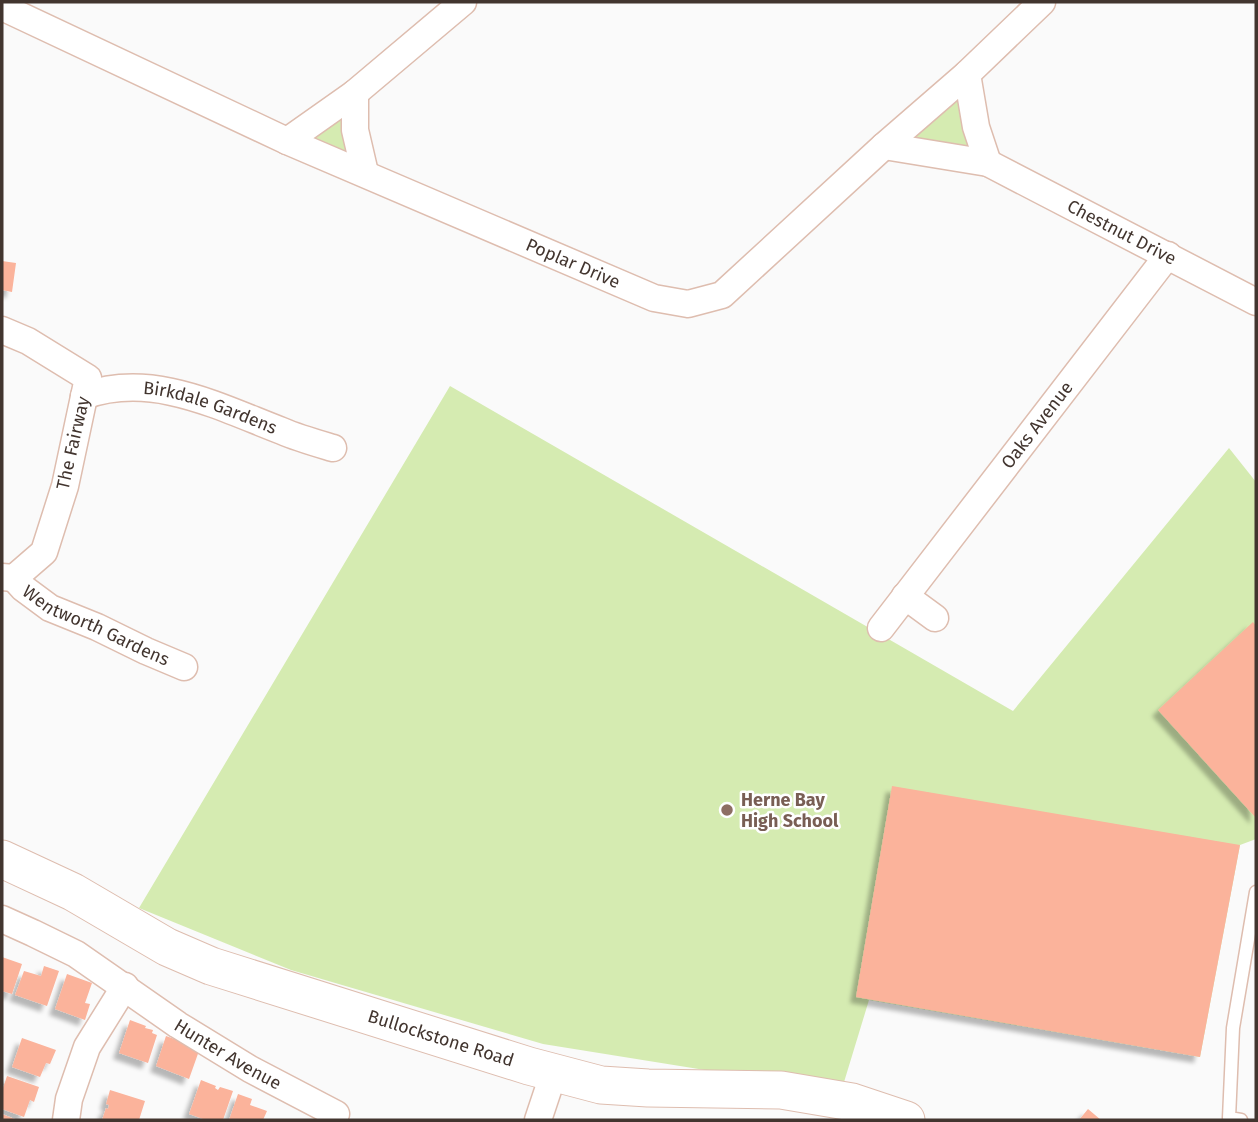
<svg xmlns="http://www.w3.org/2000/svg" width="1258" height="1122" viewBox="0 0 1258 1122" font-family="'Fira Sans',sans-serif">
<style>
.green{fill:#d5ebb1}
.building{fill:#fbb39b;filter:url(#shadow)}
.lines{fill:none;stroke-linecap:round;stroke-linejoin:round}
.lane-casing{stroke:#debdaf;stroke-width:15}
.street-casing{stroke:#debdaf;stroke-width:29}
.secondary-casing{stroke:#debdaf;stroke-width:39}
.lane{stroke:#fff;stroke-width:12}
.street{stroke:#fff;stroke-width:26}
.secondary{stroke:#fff;stroke-width:37}
.education-dot{fill:#8d6e63;stroke:#fff;stroke-width:2.5}
.labels{text-anchor:middle;dominant-baseline:central;stroke-width:5;stroke-linejoin:round;paint-order:stroke}
.street-label{font-size:18px;fill:#42352f;stroke:#fff}
.education-label{font-size:18px;font-weight:bold;fill:#785e54;stroke:#fff;text-anchor:start}
</style>
<defs>
<filter id="shadow"><feDropShadow dx="-6" dy="6" stdDeviation="2" flood-color="#0004"/></filter>
</defs>
<rect width="100%" height="100%" fill="#fafafa"/>
<path class="green" d="M967,74L988,163L884,146Z
M355,93L365,173L302,147Z
M450,386L1013,711L1229,448L1256,482V839L1240,845L1200,1057L869,1000L841,1092L543,1044L291,970L139,908Z"/>
<path class="building" d="M2,261L16,263L12,292L2,290Z
M1253,622L1256,626V818L1158,710Z
M892,786L1240,845L1200,1057L856,997Z
M2,957L22,964L12,994L2,991Z
M44,966L59,971L47,1006L15,995L24,971L41,976Z
M67,974L92,983L85,1003L90,1004L85,1020L55,1009Z
M130,1020L146,1026L145,1028L153,1030L152,1033L157,1035L148,1063L119,1053Z
M166,1036L200,1048L189,1079L156,1066Z
M22,1038L56,1050L50,1064L46,1063L40,1077L12,1067Z
M7,1076L39,1087L34,1102L30,1100L24,1117L2,1109V1091Z
M201,1080L216,1086L215,1088L218,1090L220,1087L233,1091L223,1120H206L189,1114Z
M110,1090L145,1101L139,1120H102L106,1108L108,1109L109,1105L106,1104Z
M238,1094L252,1099L250,1105L267,1111L263,1120H229Z
M1088,1109L1101,1120H1079Z
M2,1114L17,1120H2Z"/>
<g class="lines">
<g class="lane-casing">
<path id="lane" d="M1241,1120L1229,1118L1233,1028L1256,892"/>
</g>
<g class="street-casing">
<g id="street">
<path id="s1" d="M2,7L287,141L654,298L688,304L722,295L884,146L967,74L1042,2"/>
<path d="M967,74L976,127L988,163"/>
<path d="M355,93V130L365,173"/>
<path d="M287,141L355,93L463,2"/>
<path id="s2" d="M884,146L988,163L1256,302"/>
<path d="M2,330L28,341L88,378L65,486L44,552L14,578L2,577"/>
<path id="s3" d="M84,396C152,371 219,407 282,431C298,438 316,443 333,448"/>
<path id="s4" d="M14,578L23,588L50,608L97,627L146,651L184,667"/>
<path d="M905,596L935,618"/>
<path id="s5" d="M881,628L1168,255"/>
<path id="s6" d="M2,919L33,933L76,954L178,1025L250,1069L336,1114"/>
<path d="M66,1120L69,1099L87,1047L125,986"/>
<path d="M538,1120L554,1072"/>
</g>
</g>
<g class="secondary-casing">
<g id="secondary">
<path id="s7" d="M2,859L73,892L167,947L211,966L529,1066L601,1085L648,1088L781,1090L852,1102L906,1120"/>
</g>
</g>
<use href="#lane" class="lane"/>
<use href="#street" class="street"/>
<use href="#secondary" class="secondary"/>
</g>
<circle class="education-dot" cx="727" cy="810" r="7"/>
<g class="labels">
<g class="street-label">
<text stroke="none"><textPath href="#s2" startOffset="256">Chestnut Drive</textPath></text>
<text stroke="none"><textPath href="#s1" startOffset="626">Poplar Drive</textPath></text>
<text stroke="none"><textPath href="#s3" startOffset="130">Birkdale Gardens</textPath></text>
<text stroke="none"><textPath href="#s5" startOffset="256">Oaks Avenue</textPath></text>
<text transform="translate(73 443) rotate(-77)">The Fairway</text>
<text stroke="none"><textPath href="#s4" startOffset="96">Wentworth Gardens</textPath></text>
<text stroke="none"><textPath href="#s7" startOffset="476">Bullockstone Road</textPath></text>
<text stroke="none"><textPath href="#s6" startOffset="264">Hunter Avenue</textPath></text>
</g>
<g class="education-label">
<text x="741" y="800">Herne Bay<tspan x="741" dy="21">High School</tspan></text>
</g>
</g>
<rect width="1258" height="1122" fill="none" stroke="#42352f" stroke-width="7"/>
</svg>
